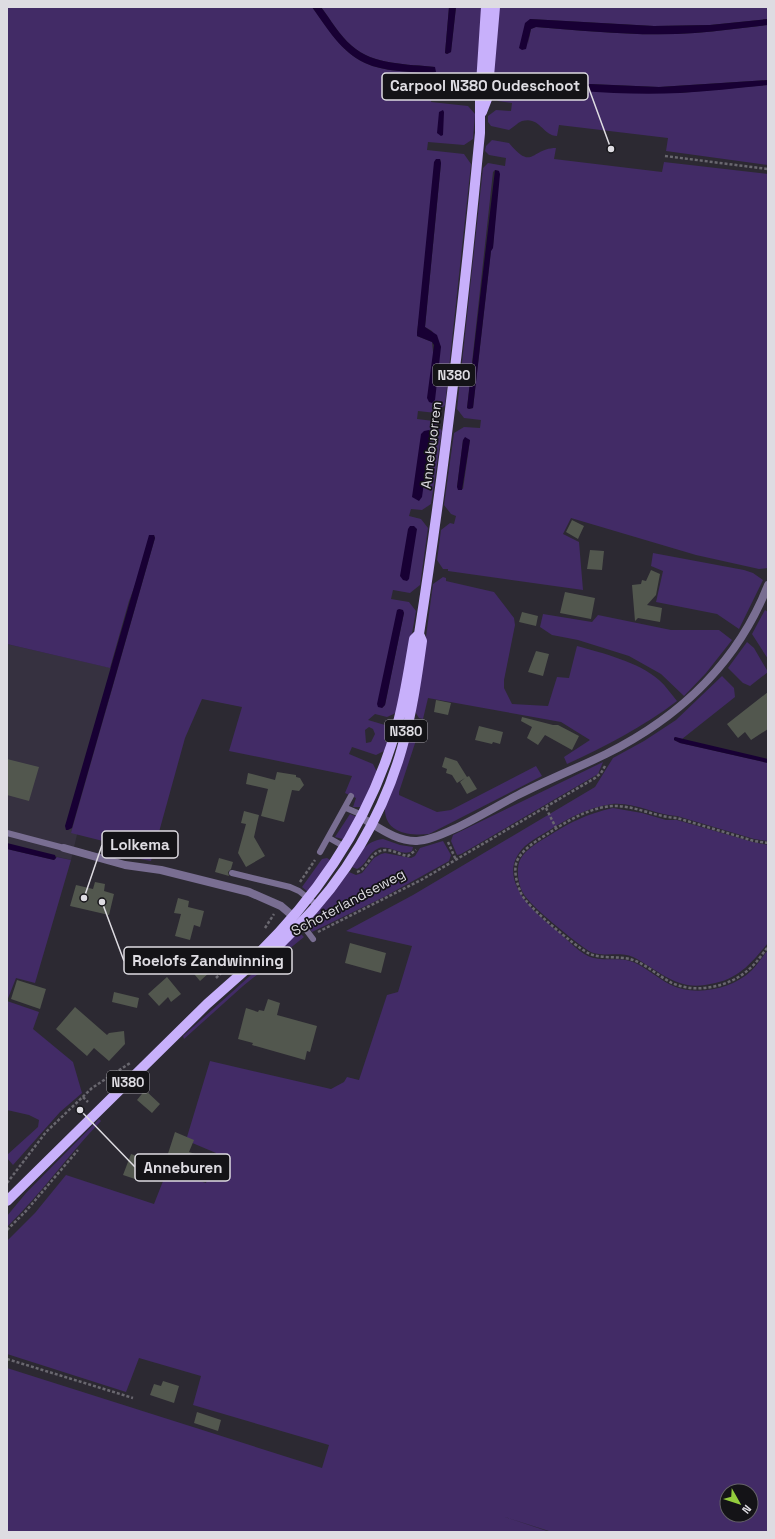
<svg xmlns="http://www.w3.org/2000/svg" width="775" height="1539" viewBox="0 0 775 1539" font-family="'Space Grotesk',sans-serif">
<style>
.built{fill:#363140}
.green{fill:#422b66;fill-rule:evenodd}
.water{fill:#180034}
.building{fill:#52574e}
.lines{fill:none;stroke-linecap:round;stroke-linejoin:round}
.path{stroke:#69676f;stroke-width:2.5;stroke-dasharray:3 2;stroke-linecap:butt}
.service{stroke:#796e92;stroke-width:6}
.minor{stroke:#796e92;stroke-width:8}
.primary{stroke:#c8b0fb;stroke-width:10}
.labels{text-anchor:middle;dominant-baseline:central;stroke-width:3.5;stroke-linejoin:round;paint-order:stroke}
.shield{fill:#141317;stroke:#a1a0a5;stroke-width:1}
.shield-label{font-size:13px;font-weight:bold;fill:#dedce2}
.street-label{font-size:14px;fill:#dedce2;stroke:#141317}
.leader{fill:none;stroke:#dedce2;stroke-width:1.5}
.callout-dot{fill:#dedce2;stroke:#141317;stroke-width:1.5}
.callout{fill:#141317;stroke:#dedce2;stroke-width:1.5}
.callout-label{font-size:15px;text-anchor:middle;font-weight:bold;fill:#dedce2}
</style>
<rect width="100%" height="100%" fill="#2c2932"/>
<path class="built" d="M7,644L116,669L71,860L7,845Z"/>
<path class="green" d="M7,7H312C327,27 341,52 365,63C384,72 409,71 430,74L435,67C408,64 373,65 352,46C339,35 331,20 321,7H449L445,53L447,54L451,52L456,7H482L476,92L469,97L433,94L431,102L468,106L475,114L473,139L464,145L428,142L427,150L464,154L471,164L445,405L436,413L418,411L417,419L434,421L442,431L431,504L422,510L411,509L409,516L421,519L428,528L420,585L410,593L393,590L391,599L409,602L416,611L398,712L387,717L375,714L368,720L385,725L391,735L386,750L376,755L352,747L349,754L373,764L378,774L362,807H353L356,798L345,793L352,776L229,751L242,707L202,699L185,738L151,861L129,857L131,848L71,833L155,538L154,535L129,601L110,668L7,644ZM440,159L441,163L425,327L432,331L441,347L433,352L432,342L417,336V333ZM399,609L402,610L404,613L385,705L382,708ZM369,727L373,729L375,734L371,742L366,743L365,730Z
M499,7H768V19L710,25L654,26L530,19L528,44L531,29L536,27C589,31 642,37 695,33C719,31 744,28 768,25V80L659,87L566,83L510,78L564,89L637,93H680L768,85V165L666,151L668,138L559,125L557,136C542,135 540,116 522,121C517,123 514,127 509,130L491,126L488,122V116L496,110L511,111L512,103L498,101L490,93Z
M492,140L509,143C533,172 531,148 556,148L554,159L662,172L664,162L768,174V568L759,569L696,555L571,518L563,534L579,542L583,590L448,571V569H443L437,560L441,530L450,523L454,524L456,516L451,514L444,505L454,433L464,427L480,428L481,420L464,418L457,409L483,168L488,163L505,166L506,158L489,155L485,151L486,146ZM495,170L499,171L493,247L491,251L473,408L469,409L467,408L493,172ZM463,440H470L463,489L457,487Z
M653,553L744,570L753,573L763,580L739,629L717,614L656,602L663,571L651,566Z
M443,577L446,578V581L494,592L514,618L515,625L504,680V688L512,704L548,706L557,677L569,678L577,646C602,653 639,662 659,680C666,686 671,694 677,701C643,727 606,746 567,764L564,757L590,740L561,722L428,698L423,719L419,718L414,710L423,659L433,584Z
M765,610L768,612V659L752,634Z
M543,614L592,622L598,615L671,630H719L732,640L706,673L684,696L661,674L629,656L578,640L552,635L540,627Z
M747,642L754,648L768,672L750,686L743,683L728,668Z
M722,676L734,688L735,697L682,739L675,737L674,740L680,743L768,763V841L754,839L677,816C656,815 634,802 612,804C589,807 568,818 548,831C541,835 532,840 525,846C494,876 531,910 555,929C565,937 576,950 588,956C600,962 617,957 630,961C643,965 656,977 669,984C693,997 731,990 751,971C757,965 762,957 768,950V1532H552L505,1517L550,1532H7V1368L322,1468L329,1445L193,1405L201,1376L139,1358L126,1392L7,1354V1241L35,1213L66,1175L154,1204L167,1171L206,1183L216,1153L190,1142L187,1137L210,1061L331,1089L344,1082L347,1077L359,1080L387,995L398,992L412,946L346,931L413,895L595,787L613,758L644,741L676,720ZM727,1491H751V1515H727Z
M417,728H420L399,792V795L437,812L451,810L536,766L542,776L429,834C410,836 384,833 385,808C386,797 392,786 395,775C400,761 405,746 410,731Z
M603,762L598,774L461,854L457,855L451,841L453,835Z
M613,808L642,813L666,820H677L753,842L768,845V943C749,966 737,981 705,985C676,990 657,969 633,957C620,951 600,958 589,951C575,942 530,906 523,893C518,884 516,869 520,860C526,849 537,843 547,837C570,822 587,814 613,808Z
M350,814L355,816L357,818L346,840L335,837Z
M383,839L400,845L413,847L412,851C403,857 390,845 379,848C368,852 367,865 357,869L352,867C360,853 365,841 383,839Z
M443,841L451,855L449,861L384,897L312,932L307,925L349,872L356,875L362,873L374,858L381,854L385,853L411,858L415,856L420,848Z
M7,849L54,860L57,857L71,860L35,983L16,978L7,1001L39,1012L33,1029L73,1062L82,1093L60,1112L13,1165L7,1158V1155L38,1127L39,1120L29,1115L7,1110Z
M327,858L332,861L308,892L302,887L322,859Z
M299,932L304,937L243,986L184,1039L183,1036Z
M99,1119L101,1121C68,1155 41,1194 7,1227V1216L26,1193Z"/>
<path class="water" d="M312,7H321C331,20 339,35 352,46C373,65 408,64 435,67L436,72L430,74C409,71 384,72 365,63C341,52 327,28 312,7Z
M449,7H456L451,52L447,54L445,53Z
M530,19L654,26L710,25L768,19V25C744,28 719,31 695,33C642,37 589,31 536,27L531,29L526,49L522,50L519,48L525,23Z
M510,78L566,83L659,87L768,80V85C739,88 709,91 680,93C623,96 566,90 509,84L507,79Z
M443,110L444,112L443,135L441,136L437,133L439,112Z
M436,159H440L441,163L425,327L437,335L441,347L435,400L432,403L429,402L427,398L434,345L432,342L417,336V333L434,162Z
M495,170L499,171L500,174L493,248L491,251L473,408L469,409L467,408Z
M429,430L431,433L422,497L419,501L412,497L421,434L424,431Z
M465,437L470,440L462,490H458L457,487L463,440Z
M410,526H414L417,529L409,579L407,581L403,580L400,576L408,529Z
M149,535H154L155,538L72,828L68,830H66L65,826Z
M399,609L403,610L404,613L385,705L382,708L378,707L377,704L397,610Z
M675,737L768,759V763L680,743L674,740V738Z
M7,843L55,855L56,858L54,860L7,849Z"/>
<path class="building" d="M572,520L584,526L578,539L566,532Z
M590,550L604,551L602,570L587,569Z
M651,570L660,574L656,595L647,605L662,608L660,622L638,618L635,621L632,585L641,584L642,580L646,581Z
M565,592L595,598L591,619L560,613Z
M522,612L538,616L536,626L519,622Z
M536,651L549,654L543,676L528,672Z
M768,692V729L751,740L745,732L738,738L727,724Z
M436,700L451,703L448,715L434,712Z
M522,717L553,725H558L579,736L572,750L545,735L538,745L527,738L532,727L521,721Z
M479,726L503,732L500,744L493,742L492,744L475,740Z
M445,757L457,761L467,777L469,776L477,789L467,794L460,782L465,778L457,783L452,775L446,773L447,769L442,767Z
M7,759L39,767L29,801L7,795Z
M277,772L296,775V777L300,778L304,785L299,791L292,790L284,822L261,816L268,789L246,784L248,773L275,780Z
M244,811L259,815L254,837L265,856L246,867L238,853L246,824L241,823Z
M219,858L233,862L231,869L228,872L229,876L215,872Z
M95,882L105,884L104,891L114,894L109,915L70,906L76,885L93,889Z
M178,898L189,901L188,907L204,911L200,927L194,925L190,940L175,936L181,914L174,913Z
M350,943L386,953L381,973L345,963Z
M195,953L210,972L200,981L184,962Z
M167,977L181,994L171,1002L168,997L159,1006L148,994Z
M17,980L46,989L40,1009L11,999Z
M114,992L139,998L137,1008L112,1002Z
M268,999L280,1003L277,1015L317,1026L310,1052L307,1051L305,1060L252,1045L253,1043L238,1039L246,1008L258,1012L259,1010L264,1011Z
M75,1007L107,1035L109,1033L124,1031L125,1044L109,1061L94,1048L87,1056L56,1029Z
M145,1090L160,1104L152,1113L137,1100Z
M175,1132L194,1140L189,1152L202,1156L195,1177L164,1166Z
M131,1154L148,1160L143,1175L140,1174L138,1180L123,1175Z
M163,1381L179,1386L174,1403L150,1395L154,1384L161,1386Z
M197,1412L221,1420L218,1431L194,1423Z"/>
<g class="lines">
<path class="path" d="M665,156L768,169
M546,808L556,828
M448,842L456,860
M768,843L754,841L677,818C655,817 634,805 612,806C589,808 567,821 549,833C538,840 523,848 517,861C513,870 517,884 521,893C526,906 575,946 588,953C598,959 619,956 630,959C645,963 658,976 672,983C696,994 729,987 748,970C756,964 762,954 768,947
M357,872C369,868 370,850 386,850C394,850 400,855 408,856L416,850
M300,882L315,860
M265,928L274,914
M318,932L423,879L595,778L601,773L605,766
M216,978L243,952
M83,1097L88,1102
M7,1183L46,1132L92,1088L130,1063
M7,1230L26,1211L78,1150
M7,1359L133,1398"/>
<path class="service" d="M346,808L360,814L362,818
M7,833L64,848
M329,838L345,847
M320,852L351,796
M232,873L290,887L299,891L317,905
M301,923L313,939"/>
<path class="minor" d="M362,818C378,827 397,842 417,841C442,840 494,807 518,795C547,780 577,768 606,754C680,717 737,664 768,585
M64,848L125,865L161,870L249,892L281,906L301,923"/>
<path class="primary" d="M482,112L487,99L495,7
M251,965C268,960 282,941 295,929C345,879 383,816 402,748C412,713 417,677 422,641L419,634
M7,1201L207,1004L251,965L254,958C321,893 372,816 397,726C405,697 409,668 414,639L419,634C445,467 464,300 480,133V99L486,7"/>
</g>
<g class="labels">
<g class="shield">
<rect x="433" y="364" width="42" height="22" rx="3"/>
<rect x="385" y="720" width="42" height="22" rx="3"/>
<rect x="107" y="1071" width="42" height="22" rx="3"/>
</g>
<g class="shield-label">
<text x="454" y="375">N380</text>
<text x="406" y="731">N380</text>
<text x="128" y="1082">N380</text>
</g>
<g class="street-label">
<text transform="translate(431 445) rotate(-83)">Annebuorren</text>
<text transform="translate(348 902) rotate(-28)">Schoterlandseweg</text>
</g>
</g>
<path class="leader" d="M611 149L588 86M84 898L102 845M102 902L124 961M80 1110L135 1167"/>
<g class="callout-dot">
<circle cx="611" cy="149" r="4"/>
<circle cx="84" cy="898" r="4"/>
<circle cx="102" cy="902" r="4"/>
<circle cx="80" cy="1110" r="4"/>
</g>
<g class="callout">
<rect x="382" y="73" width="206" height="27" rx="4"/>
<rect x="102" y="831" width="76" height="27" rx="4"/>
<rect x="124" y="947" width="168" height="27" rx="4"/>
<rect x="135" y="1154" width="95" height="27" rx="4"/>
</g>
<g class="callout-label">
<text x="485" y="91">Carpool N380 Oudeschoot</text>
<text x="140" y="850">Lolkema</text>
<text x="208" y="966">Roelofs Zandwinning</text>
<text x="183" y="1173">Anneburen</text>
</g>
<rect width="775" height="1539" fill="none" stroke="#dedce2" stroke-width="16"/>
<g transform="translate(739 1503) rotate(129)"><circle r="19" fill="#141317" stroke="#656368"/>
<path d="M0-3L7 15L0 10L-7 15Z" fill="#93cc3d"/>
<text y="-6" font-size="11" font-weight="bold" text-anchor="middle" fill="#dedce2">N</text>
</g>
</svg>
